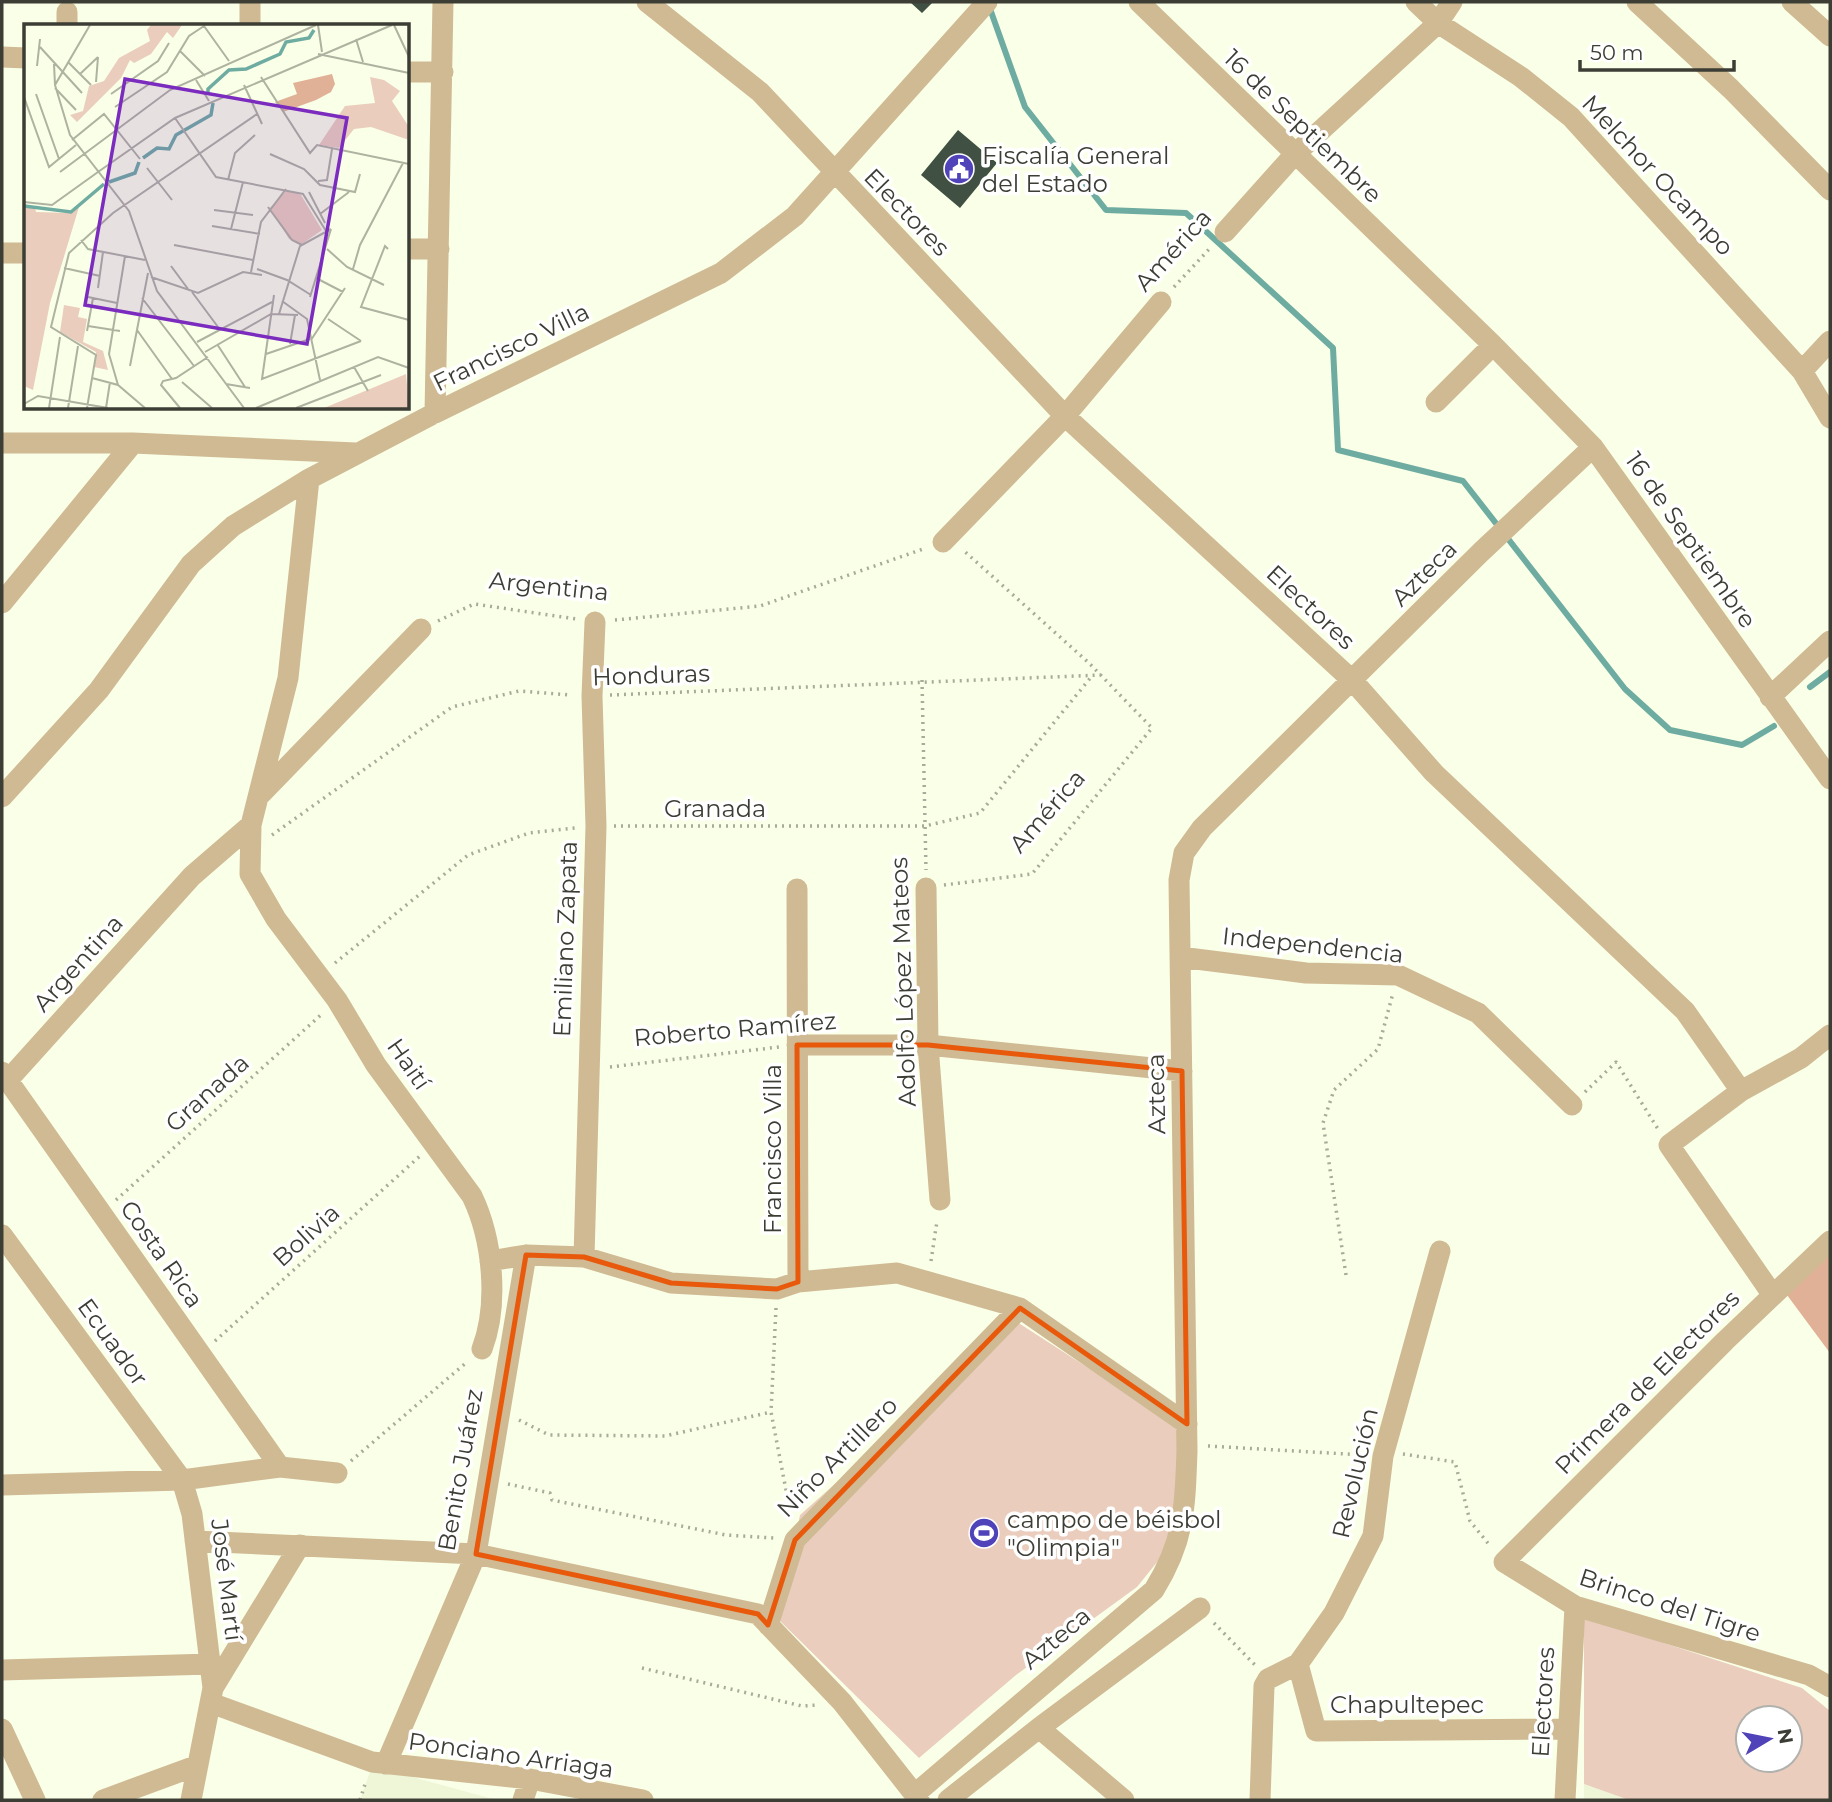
<svg xmlns="http://www.w3.org/2000/svg" width="1832" height="1802" viewBox="0 0 1832 1802" font-family="Montserrat,sans-serif">
<style>
.built{fill:#eff6d7}
.green{fill:#eacdbd;fill-rule:evenodd}
.forest{fill:#e0b196}
.lines{fill:none;stroke-linecap:round;stroke-linejoin:round}
.stream{stroke:#6eaca2;stroke-width:6}
.building{fill:#405042}
.path{stroke:#a7ab99;stroke-width:3.5;stroke-dasharray:2 5;stroke-linecap:butt}
.minor{stroke:#cfba94;stroke-width:21}
.marked{fill:none;stroke:#e8590c;stroke-width:5;stroke-linejoin:round}
.labels{text-anchor:middle;dominant-baseline:central;stroke-width:7;stroke-linejoin:round;paint-order:stroke}
.street-label{font-size:24px;fill:#3c3e35;stroke:#fff}
.poi-label{font-size:24px;fill:#3c3e35;stroke:#fff;text-anchor:start}
.inset-river{fill:none;stroke:#6eaca2;stroke-width:3.5}
.inset-road{fill:none;stroke:#aeb2a0;stroke-width:2}
.view{fill:#7b2cbf;fill-opacity:0.15;stroke:#7b2cbf;stroke-width:3.5}
.inset-edge{fill:none;stroke:#3c3e35;stroke-width:3.5}
</style>
<rect width="100%" height="100%" fill="#faffe7"/>
<path class="built" d="M372,1766L497,1800H360Z
M1584,1784L1629,1800H1584Z"/>
<path class="green" d="M1017,1322L1183,1429L1182,1498L1166,1551L1137,1587L1016,1675L919,1758L779,1620L800,1515Z
M1584,1617L1802,1688L1830,1711V1800H1629L1584,1784ZM1748,1718H1790V1760H1748Z"/>
<path class="forest" d="M1830,1247V1353L1787,1295Z"/>
<g class="lines">
<path class="stream" d="M989,6L1025,107L1106,210L1186,213L1333,348L1338,450L1463,481L1625,689L1670,730L1742,745L1774,726
M1810,687L1830,672"/>
</g>
<path class="building" d="M910,2H933L922,13Z
M958,130L997,163L960,208L921,175Z"/>
<g class="lines">
<path class="path" d="M1174,287L1212,246
M615,620L760,606L926,548
M438,621L474,604L577,619
M922,680L926,870
M610,695L1101,675
M614,826H925L980,813L1092,676
M272,835L452,707L519,691L571,695
M944,885L1032,874L1152,728L1089,663L963,550
M335,963L468,855L529,833L575,828
M610,1067L779,1047
M1585,1092L1616,1062L1658,1129
M116,1200L323,1013
M931,1261L937,1221
M1346,1275L1323,1123L1334,1090L1378,1049L1393,993
M776,1308L771,1412L791,1516
M215,1341L420,1156
M519,1420L549,1435L665,1436L771,1412
M1208,1446L1364,1455
M1403,1454L1455,1462L1470,1521L1491,1547
M351,1461L467,1362
M508,1484L550,1493L552,1500L726,1535L774,1538
M1214,1623L1255,1665
M642,1668L802,1706L817,1705
M360,1800L366,1781"/>
<path class="minor" d="M647,2L760,92L1065,416L1353,681L1434,773L1685,1011L1741,1091
M1139,2L1493,345L1593,447L1830,779
M1416,2L1438,23L1521,77L1571,117L1802,371L1830,418
M1637,2L1731,89L1830,190
M1792,2L1830,36
M67,12V26
M250,26V2
M2,57L26,58
M408,72H443
M1225,232L1294,155L1438,23L1452,2
M408,249H439
M2,253H26
M1802,371L1830,341
M1436,402L1493,345
M435,413L443,2
M2,443H133L356,453
M309,479L288,678L251,825L250,874L276,919L337,1000L376,1065L472,1196C493,1240 499,1304 482,1349
M943,542L1065,416L1161,302
M2,603L133,443
M1770,697L1830,641
M259,796L421,629
M2,797L99,690L191,564L233,526L309,479L435,413L721,273L795,216L987,2
M926,888L928,1045L940,1200
M797,889L798,1282
M1180,957L1306,973L1398,975L1478,1013L1572,1105
M797,1045H928L1182,1071
M2,1072L280,1467
M8,1080L192,876L251,825
M2,1235L182,1480L192,1514L213,1688
M1830,1241L1725,1341L1504,1562L1575,1606L1809,1675L1830,1687
M584,1257L596,826L592,696L595,622
M490,1261L526,1255L584,1257L671,1283L777,1289L798,1282L897,1273L1020,1308L1187,1424
M1772,1294L1669,1145L1741,1091L1801,1058L1830,1035
M2,1485L182,1480L280,1467L337,1473
M195,1541L476,1554L758,1614L842,1702L919,1800
M768,1625L795,1540L1020,1308
M1298,1664L1316,1731L1567,1729
M2,1670L211,1664
M211,1703L372,1762L530,1779L643,1800
M1039,1728L1124,1800
M2,1729L35,1800
M386,1764L476,1554L526,1255
M915,1794L1154,1590C1185,1540 1185,1507 1187,1451L1179,880L1184,853L1202,828L1481,552L1593,447
M103,1800L198,1765
M191,1800L213,1688L300,1545
M523,1800L530,1779
M948,1800L1039,1728L1200,1608
M1260,1800L1264,1686L1268,1679L1298,1664L1334,1613L1373,1536L1383,1456L1440,1251
M1565,1800L1575,1606"/>
</g>
<path class="marked" d="M797,1045H928L1182,1071L1187,1424L1020,1308L795,1540L768,1625L758,1614L476,1554L526,1255L584,1257L671,1283L777,1289L798,1282Z"/>
<defs>
<g id="civic-disc" transform="scale(1.575)"><circle r="9.5" fill="#5042b9" stroke="#fff"/><path d="M-.6-6.5H3V-4.5H.6V-3L4-1V1h2V6H-6V1h2V-1L-.6-3ZM-1.2 2.5V6h2.4V2.5Z" fill="#fff"/></g>
<g id="stadium-disc" transform="scale(1.575)"><circle r="9.5" fill="#5042b9" stroke="#fff"/><path d="M0-5a6.5 5 0 1 0 0 10a6.5 5 0 1 0 0-10ZM-3.5-1.8h7v3.6h-7Z" fill="#fff"/></g>
</defs>
<g fill-rule="evenodd">
<use href="#civic-disc" x="959" y="169"/>
<use href="#stadium-disc" x="984" y="1533"/>
</g>
<g class="labels">
<g class="street-label">
<text transform="translate(1303 126) rotate(44)">16 de Septiembre</text>
<text transform="translate(1658 175) rotate(47)">Melchor Ocampo</text>
<text transform="translate(907 212) rotate(46)">Electores</text>
<text transform="translate(1173 250) rotate(-48)">América</text>
<text transform="translate(511 347) rotate(-26)">Francisco Villa</text>
<text transform="translate(1691 540) rotate(55)">16 de Septiembre</text>
<text transform="translate(1424 573) rotate(-45)">Azteca</text>
<text transform="translate(549 586) rotate(6)">Argentina</text>
<text transform="translate(1311 607) rotate(43)">Electores</text>
<text transform="translate(651 675) rotate(-2)">Honduras</text>
<text x="715" y="808">Granada</text>
<text transform="translate(1047 811) rotate(-49)">América</text>
<text transform="translate(565 939) rotate(-88)">Emiliano Zapata</text>
<text transform="translate(1313 945) rotate(6)">Independencia</text>
<text transform="translate(78 963) rotate(-48)">Argentina</text>
<text transform="translate(903 982) rotate(-92)">Adolfo López Mateos</text>
<text transform="translate(735 1029) rotate(-5)">Roberto Ramírez</text>
<text transform="translate(409 1064) rotate(55)">Haití</text>
<text transform="translate(207 1093) rotate(-42)">Granada</text>
<text transform="translate(1156 1094) rotate(-91)">Azteca</text>
<text transform="translate(772 1149) rotate(-90)">Francisco Villa</text>
<text transform="translate(306 1235) rotate(-42)">Bolivia</text>
<text transform="translate(162 1254) rotate(55)">Costa Rica</text>
<text transform="translate(113 1342) rotate(54)">Ecuador</text>
<text transform="translate(1647 1382) rotate(-45)">Primera de Electores</text>
<text transform="translate(837 1457) rotate(-45)">Niño Artillero</text>
<text transform="translate(460 1470) rotate(-80)">Benito Juárez</text>
<text transform="translate(1355 1473) rotate(-77)">Revolución</text>
<text transform="translate(227 1580) rotate(83)">José Martí</text>
<text transform="translate(1670 1605) rotate(18)">Brinco del Tigre</text>
<text transform="translate(1056 1638) rotate(-40)">Azteca</text>
<text transform="translate(1543 1702) rotate(-87)">Electores</text>
<text x="1407" y="1704">Chapultepec</text>
<text transform="translate(511 1755) rotate(8)">Ponciano Arriaga</text>
</g>
<g class="poi-label">
<text x="982" y="155">Fiscalía General<tspan x="982" dy="28">del Estado</tspan></text>
<text x="1007" y="1519">campo de béisbol<tspan x="1007" dy="28">"Olimpia"</tspan></text>
</g>
</g>
<g transform="translate(24 24)">
<rect width="385" height="385" fill="#faffe7"/>
<path d="M127,1H158L149,14L143,8L127,30L110,39L106,36L97,54L53,98L46,91L59,87L65,62L80,57L95,34L126,17L123,6ZM346,53L360,56L376,67L368,77L385,103V116L347,103L330,105L315,124L295,121L321,82L351,79ZM263,166L277,171L298,206L278,220L265,215L246,184ZM0,180L11,183L12,188L46,189L55,183L26,279L9,366L0,362ZM40,281L56,284L54,293L63,295L59,318L79,327L84,346L70,343L72,328L36,308ZM382,350L385,384H300Z" fill="#eacdbd"/>
<path d="M308,50L311,60L307,68L292,76L259,88L251,78L273,70L269,59Z" fill="#e0b196"/>
<path class="inset-river" d="M184,71V65L205,46L222,45L256,30L262,18L285,14L290,6M119,134L133,124L145,125L152,111L187,91L189,79M85,158L111,149L115,138M0,182L47,188L80,160"/>
<path class="inset-road" d="M66,1L31,61L46,111L105,187L133,267L220,384M294,1L298,28M370,1L385,33M332,15L339,38M16,23L58,69M156,27L181,52M294,30L385,49M44,38L67,61M30,40L31,61M13,42L16,15M56,50L74,33M237,53L286,129L293,121L385,140M172,56L185,77M72,58L74,33M220,61L238,100M31,64L52,86M12,70L35,135M87,70L134,37L145,19M0,73L25,143L52,121M91,83L143,48L165,12L180,2L205,37M151,94L192,153L279,170L302,207M48,116L80,90L116,135M246,130L280,145L296,161L331,168L336,150M123,144L148,176M36,148L146,66L292,1M74,148L151,94L368,1M204,156L211,129L231,111M294,157L303,156L308,125M285,168L301,199M0,178L28,181L74,148M244,183L268,216L278,221M190,186L229,191M296,190L325,168M188,202L236,210M207,205L219,158M57,216L64,225L121,236M150,221L229,236M303,225L323,243L360,261M364,225L361,222L337,283L385,296M147,242L164,265M40,244L76,252M233,245L263,256L287,271M329,245L336,221L379,139M227,248L237,198L262,165M127,253L174,269L219,248L238,251M292,254L319,268M74,264L79,228M168,268L194,303M250,271L238,355L337,317M64,273L93,279M286,273L307,205M118,274L170,342M258,277L283,295L296,356M255,290L276,222L307,205M304,295L337,317M64,302L96,307M113,306L148,355M63,307L69,274M287,316L321,264M173,318L248,278M193,320L221,363M266,320L271,291M181,328L247,290L274,291M242,330L286,315M106,342L124,249M330,343L344,367M68,354L94,361L121,384M158,358L188,384M202,360L226,364M94,361L85,330L101,232M0,380L14,372L84,384M25,384L36,313M44,384L54,322M63,384L72,331L27,303L45,229L89,189L233,90M82,384L86,358M156,384L137,361L139,357L152,354L184,333M232,384L354,333L385,344M272,384L357,351"/>
<path class="view" d="M101,55L323,94L283,320L61,281Z"/>
<rect width="385" height="385" class="inset-edge"/>
</g>
<rect width="1832" height="1802" fill="none" stroke="#3c3e35" stroke-width="7"/>
<g transform="translate(1769 1739) rotate(80)"><circle r="33" fill="#ffffff" stroke="#b1b2ae" stroke-width="2"/>
<path d="M0-5L12 26L0 18L-12 26Z" fill="#5042b9"/>
<text y="-10" font-size="19" font-weight="bold" text-anchor="middle" fill="#3c3e35">N</text>
</g>
<path d="M1580 60v10h154v-10" fill="none" stroke="#3c3e35" stroke-width="3.5"/>
<text x="1590" y="60" font-size="21" fill="#3c3e35" stroke="#ffffff" stroke-width="5" paint-order="stroke">50 m</text>
</svg>
